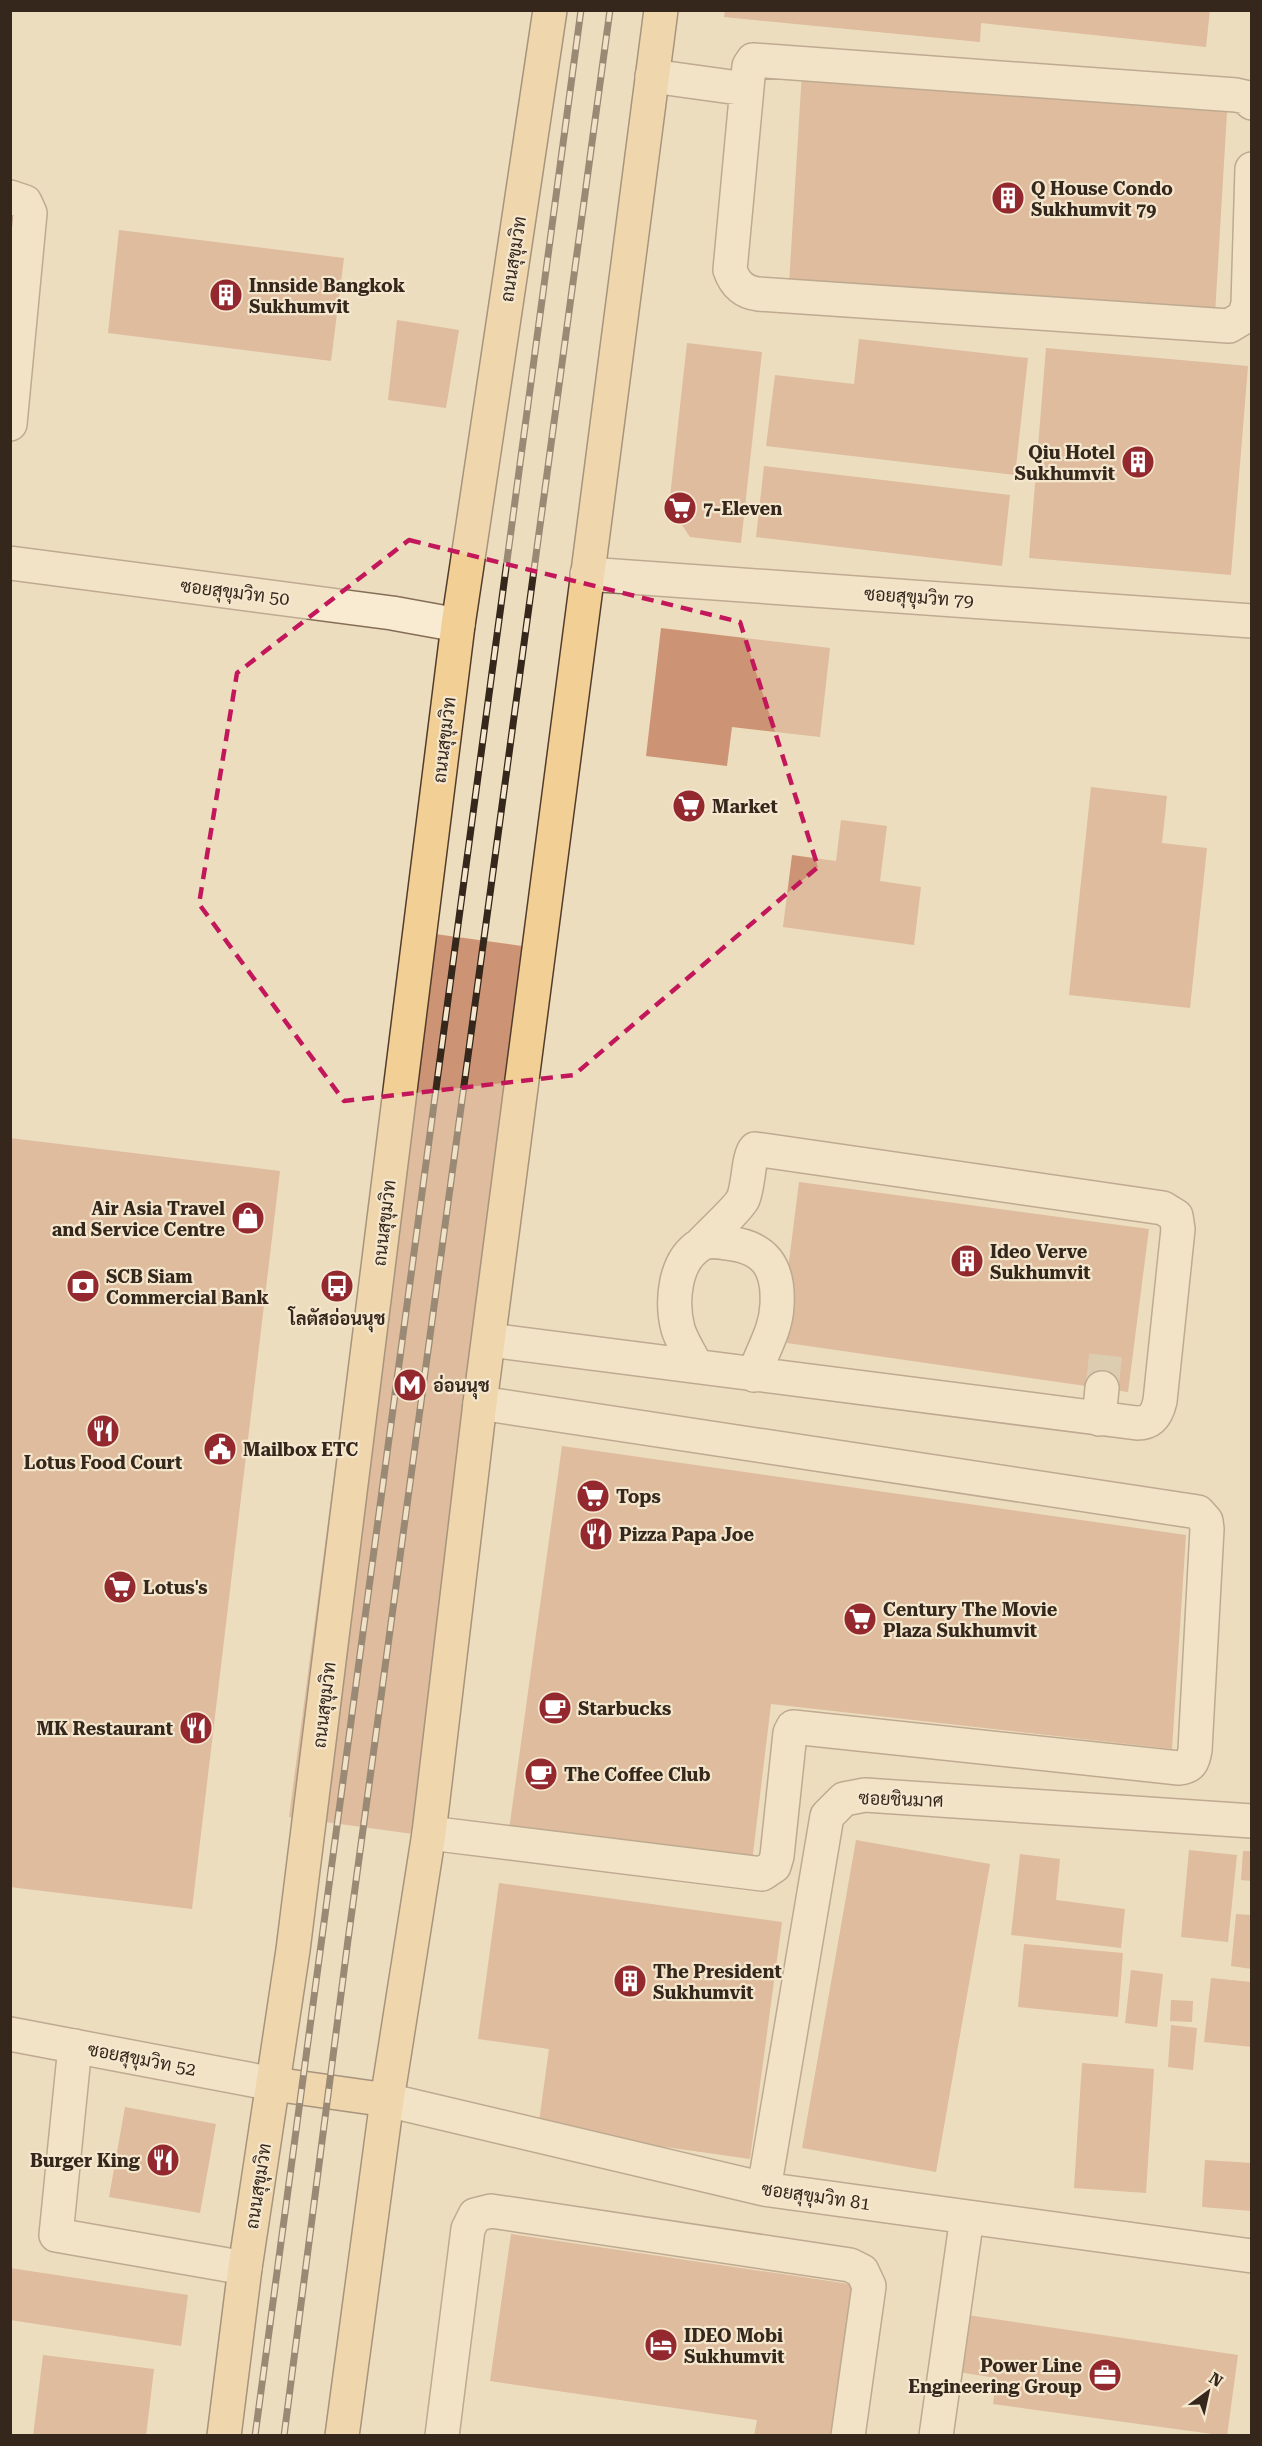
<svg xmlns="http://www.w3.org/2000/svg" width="1262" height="2446" viewBox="0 0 1262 2446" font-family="'Roboto Serif',Sarabun,serif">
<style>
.building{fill:#cc9474}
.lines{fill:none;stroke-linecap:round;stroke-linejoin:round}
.minor-tunnel{stroke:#c8b99e;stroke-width:33;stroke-dasharray:33 16;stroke-linecap:butt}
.minor-casing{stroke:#866d57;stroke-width:36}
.major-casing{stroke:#533c2c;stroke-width:36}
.minor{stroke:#f8ebd1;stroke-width:33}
.major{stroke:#f1cf95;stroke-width:33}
.rail-casing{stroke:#35271c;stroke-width:7}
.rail{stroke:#f5e7ce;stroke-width:4.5;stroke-dasharray:14;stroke-linecap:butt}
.marked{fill:none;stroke:#c2185b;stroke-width:4.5;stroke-dasharray:12 8;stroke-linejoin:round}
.labels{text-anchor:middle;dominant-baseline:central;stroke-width:4.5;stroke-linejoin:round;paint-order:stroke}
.poi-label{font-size:18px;font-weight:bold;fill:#35271c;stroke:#f5e7ce;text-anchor:start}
.street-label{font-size:18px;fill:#35271c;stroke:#f5e7ce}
</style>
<rect width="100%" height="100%" fill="#edddbf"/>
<path class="building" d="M725,10H1210L1206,47L981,23L980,42L724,17Z
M802,72L1227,112L1215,315L789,284Z
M119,230L344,258L331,361L108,333Z
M397,320L459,330L446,408L388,400Z
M859,339L1028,358L1015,475L766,446L775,375L854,384Z
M687,343L762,352L741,543L690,537L669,506Z
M1046,348L1248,366L1231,575L1029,558Z
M764,466L1010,495L1002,566L756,537Z
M661,628L830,648L820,737L732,727L727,766L646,756Z
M1091,787L1167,796L1162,843L1207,848L1190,1008L1069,995Z
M841,820L887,826L880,881L921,887L914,945L783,927L792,855L836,861Z
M406,930L529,947L413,1834L289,1817Z
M10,1138L280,1171L192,1909L10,1887Z
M799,1182L1149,1229L1128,1392L787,1343L793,1294L785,1293Z
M562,1446L1186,1535L1172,1749L771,1704L752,1862L509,1830Z
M856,1840L990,1864L936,2172L802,2148Z
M1189,1850L1237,1855L1228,1942L1181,1937Z
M1243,1851H1252V1881L1241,1880Z
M1020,1854L1060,1859L1056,1900L1125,1909L1121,1948L1011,1935Z
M499,1883L782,1922L750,2159L538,2129L549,2049L478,2039Z
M1236,1914L1252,1915V1969L1231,1966Z
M1024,1944L1123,1953L1118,2017L1018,2007Z
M1131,1970L1163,1974L1157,2027L1125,2023Z
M1211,1978L1252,1982V2047L1204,2042Z
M1171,2000L1193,2001L1192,2022L1170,2021Z
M1171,2025L1197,2028L1193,2070L1168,2067Z
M1082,2063L1154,2069L1146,2193L1074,2188Z
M125,2107L216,2124L200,2213L109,2197Z
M1205,2160L1252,2163V2211L1202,2207Z
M511,2234L856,2285L834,2436H754L757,2420L490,2381Z
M10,2268L188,2295L181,2346L10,2320Z
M960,2314L1238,2355L1227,2436L993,2404L996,2378L952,2371Z
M43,2355L154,2369L146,2436H33Z"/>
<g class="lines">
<path class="minor-tunnel" d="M1102,1388L1107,1342"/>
<g class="minor-casing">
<path id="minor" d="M652,76L746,89
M1252,103L1245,97L1236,95L753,60L749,66L730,270C735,284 743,292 758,294L1229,326L1244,317L1248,304L1252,169
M10,197L25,202L30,213L10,424
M10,563L392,613L458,625
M587,574L1252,621
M490,1340L1137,1423C1152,1423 1157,1414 1160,1401L1178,1229L1176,1216L1163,1208L755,1149C748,1157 749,1185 743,1199C738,1209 711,1233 701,1244
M696,1366C690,1353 682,1342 678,1329C671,1302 674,1261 700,1245C707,1240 719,1242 727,1243C766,1247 779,1268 777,1305C776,1331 762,1351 754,1375
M1099,1419L1102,1388
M429,1833L762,1874L774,1866L777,1856L790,1733L793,1727L1179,1768C1191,1767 1193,1762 1195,1750L1207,1529L1206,1521L1198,1512L480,1403
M10,2034L274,2084
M75,2046L56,2235L245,2268
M387,2100L764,2189L1252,2256
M764,2189L827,1816L844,1799L865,1795L1252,1821
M442,2436L468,2229L475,2215L491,2211L850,2265L862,2271L869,2286L848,2436
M936,2436L967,2217"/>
</g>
<g class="major-casing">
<path id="major" d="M274,2084L387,2100
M224,2436L245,2268L293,1950L458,625L550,10
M342,2436L387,2100L429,1833L480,1403L661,10"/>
</g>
<use href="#minor" class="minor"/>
<use href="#major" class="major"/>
<g class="rail-casing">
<path id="rail" d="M255,2436L581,10
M284,2436L348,1940L610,10"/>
</g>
<use href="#rail" class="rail"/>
</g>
<path d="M0 0H1262V2446H0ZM409,540L740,622L818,867L574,1075L344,1101L199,904L237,673Z" fill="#edddbf" fill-opacity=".55" fill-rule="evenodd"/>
<path class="marked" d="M409,540L740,622L818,867L574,1075L344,1101L199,904L237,673Z"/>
<defs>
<g id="building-disc" transform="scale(1.725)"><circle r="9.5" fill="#94282f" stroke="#f5e7ce"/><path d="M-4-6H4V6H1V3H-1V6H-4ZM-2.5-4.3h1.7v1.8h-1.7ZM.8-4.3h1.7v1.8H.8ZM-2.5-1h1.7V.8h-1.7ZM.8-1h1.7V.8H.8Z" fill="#fff"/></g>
<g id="supermarket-disc" transform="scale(1.725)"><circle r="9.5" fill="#94282f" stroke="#f5e7ce"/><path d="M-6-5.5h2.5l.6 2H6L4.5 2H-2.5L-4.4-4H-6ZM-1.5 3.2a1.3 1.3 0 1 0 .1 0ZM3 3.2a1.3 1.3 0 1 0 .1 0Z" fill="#fff"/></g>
<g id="shop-disc" transform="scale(1.725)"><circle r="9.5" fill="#94282f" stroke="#f5e7ce"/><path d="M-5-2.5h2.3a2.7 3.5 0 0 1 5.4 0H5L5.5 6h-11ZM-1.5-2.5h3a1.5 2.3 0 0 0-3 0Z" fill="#fff"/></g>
<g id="bank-disc" transform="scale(1.725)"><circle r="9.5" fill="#94282f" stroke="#f5e7ce"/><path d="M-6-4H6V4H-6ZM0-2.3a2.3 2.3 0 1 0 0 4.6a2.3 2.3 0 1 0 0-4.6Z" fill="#fff"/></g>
<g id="bus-disc" transform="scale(1.725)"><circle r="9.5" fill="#94282f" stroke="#f5e7ce"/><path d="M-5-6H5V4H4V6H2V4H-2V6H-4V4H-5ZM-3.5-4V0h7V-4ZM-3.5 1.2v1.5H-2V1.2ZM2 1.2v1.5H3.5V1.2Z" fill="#fff"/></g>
<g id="metro-disc" transform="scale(1.725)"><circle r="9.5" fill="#94282f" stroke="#f5e7ce"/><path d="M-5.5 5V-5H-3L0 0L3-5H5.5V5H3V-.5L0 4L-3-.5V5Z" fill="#fff"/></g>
<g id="restaurant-disc" transform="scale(1.725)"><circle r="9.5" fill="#94282f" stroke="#f5e7ce"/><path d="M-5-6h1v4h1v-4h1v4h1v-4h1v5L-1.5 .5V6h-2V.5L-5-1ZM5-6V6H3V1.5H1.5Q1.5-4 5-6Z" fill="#fff"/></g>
<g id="civic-disc" transform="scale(1.725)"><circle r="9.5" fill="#94282f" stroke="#f5e7ce"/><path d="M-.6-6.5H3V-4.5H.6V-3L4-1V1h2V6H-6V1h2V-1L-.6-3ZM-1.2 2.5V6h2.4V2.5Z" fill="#fff"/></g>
<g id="cafe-disc" transform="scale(1.725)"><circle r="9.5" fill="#94282f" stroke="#f5e7ce"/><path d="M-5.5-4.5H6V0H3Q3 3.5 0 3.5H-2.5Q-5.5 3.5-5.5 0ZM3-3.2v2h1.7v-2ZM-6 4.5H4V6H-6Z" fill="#fff"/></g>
<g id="hotel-disc" transform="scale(1.725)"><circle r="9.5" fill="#94282f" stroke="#f5e7ce"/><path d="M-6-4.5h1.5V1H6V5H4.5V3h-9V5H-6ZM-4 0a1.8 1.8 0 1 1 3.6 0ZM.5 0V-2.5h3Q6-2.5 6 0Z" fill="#fff"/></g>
<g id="office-disc" transform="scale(1.725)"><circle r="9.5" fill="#94282f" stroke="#f5e7ce"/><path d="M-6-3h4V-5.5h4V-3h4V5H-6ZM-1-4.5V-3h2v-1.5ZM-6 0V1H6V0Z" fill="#fff"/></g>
</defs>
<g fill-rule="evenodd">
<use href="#building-disc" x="1008" y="198"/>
<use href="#building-disc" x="226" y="295"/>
<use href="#building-disc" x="1138" y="462"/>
<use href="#supermarket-disc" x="680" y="508"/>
<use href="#supermarket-disc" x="689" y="806"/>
<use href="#shop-disc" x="248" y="1218"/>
<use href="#building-disc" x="967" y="1261"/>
<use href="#bank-disc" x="83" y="1286"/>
<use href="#bus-disc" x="337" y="1286"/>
<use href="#metro-disc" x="410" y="1385"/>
<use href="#restaurant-disc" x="103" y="1431"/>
<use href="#civic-disc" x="220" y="1449"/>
<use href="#supermarket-disc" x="593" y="1496"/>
<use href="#restaurant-disc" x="596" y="1534"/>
<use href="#supermarket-disc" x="120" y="1587"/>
<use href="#supermarket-disc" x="860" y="1619"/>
<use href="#cafe-disc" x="555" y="1708"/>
<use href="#restaurant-disc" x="196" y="1728"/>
<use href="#cafe-disc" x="541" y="1774"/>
<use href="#building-disc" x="630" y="1981"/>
<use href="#restaurant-disc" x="163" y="2160"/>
<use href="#hotel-disc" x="661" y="2345"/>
<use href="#office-disc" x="1105" y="2375"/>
</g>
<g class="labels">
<g class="poi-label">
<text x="1031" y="188">Q House Condo<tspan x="1031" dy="21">Sukhumvit 79</tspan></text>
<text x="249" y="285">Innside Bangkok<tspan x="249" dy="21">Sukhumvit</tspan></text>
<text x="1115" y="452" text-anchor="end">Qiu Hotel<tspan x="1115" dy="21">Sukhumvit</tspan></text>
<text x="703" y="508">7-Eleven</text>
<text x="712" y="806">Market</text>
<text x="225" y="1208" text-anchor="end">Air Asia Travel<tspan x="225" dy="21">and Service Centre</tspan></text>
<text x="990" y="1251">Ideo Verve<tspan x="990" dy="21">Sukhumvit</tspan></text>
<text x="106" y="1276">SCB Siam<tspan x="106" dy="21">Commercial Bank</tspan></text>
<text x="337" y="1318" text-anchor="middle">โลตัสอ่อนนุช</text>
<text x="433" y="1385">อ่อนนุช</text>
<text x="243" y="1449">Mailbox ETC</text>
<text x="103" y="1462" text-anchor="middle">Lotus Food Court</text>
<text x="616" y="1496">Tops</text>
<text x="619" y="1534">Pizza Papa Joe</text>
<text x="143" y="1587">Lotus's</text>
<text x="883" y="1609">Century The Movie<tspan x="883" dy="21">Plaza Sukhumvit</tspan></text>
<text x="578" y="1708">Starbucks</text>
<text x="173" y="1728" text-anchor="end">MK Restaurant</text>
<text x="564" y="1774">The Coffee Club</text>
<text x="653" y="1971">The President<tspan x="653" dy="21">Sukhumvit</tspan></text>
<text x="140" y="2160" text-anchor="end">Burger King</text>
<text x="684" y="2335">IDEO Mobi<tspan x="684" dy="21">Sukhumvit</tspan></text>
<text x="1082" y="2365" text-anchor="end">Power Line<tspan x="1082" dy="21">Engineering Group</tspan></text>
</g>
<g class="street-label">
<text transform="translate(513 259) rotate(-81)">ถนนสุขุมวิท</text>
<text transform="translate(235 592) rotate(7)">ซอยสุขุมวิท 50</text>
<text transform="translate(919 597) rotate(4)">ซอยสุขุมวิท 79</text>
<text transform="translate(444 740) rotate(-83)">ถนนสุขุมวิท</text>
<text transform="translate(384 1223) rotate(-83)">ถนนสุขุมวิท</text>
<text transform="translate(324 1705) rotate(-83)">ถนนสุขุมวิท</text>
<text transform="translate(901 1799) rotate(2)">ซอยชินมาศ</text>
<text transform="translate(142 2059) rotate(11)">ซอยสุขุมวิท 52</text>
<text transform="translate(258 2186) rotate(-81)">ถนนสุขุมวิท</text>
<text transform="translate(816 2196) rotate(8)">ซอยสุขุมวิท 81</text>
</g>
</g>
<rect width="1262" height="2446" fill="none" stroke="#35271c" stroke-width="24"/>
<g transform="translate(1208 2392) rotate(33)" stroke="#f5e7ce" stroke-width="4.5" paint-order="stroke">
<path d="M0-4.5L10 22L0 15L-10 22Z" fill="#35271c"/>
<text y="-9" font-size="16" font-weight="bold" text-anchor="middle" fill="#35271c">N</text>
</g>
</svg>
